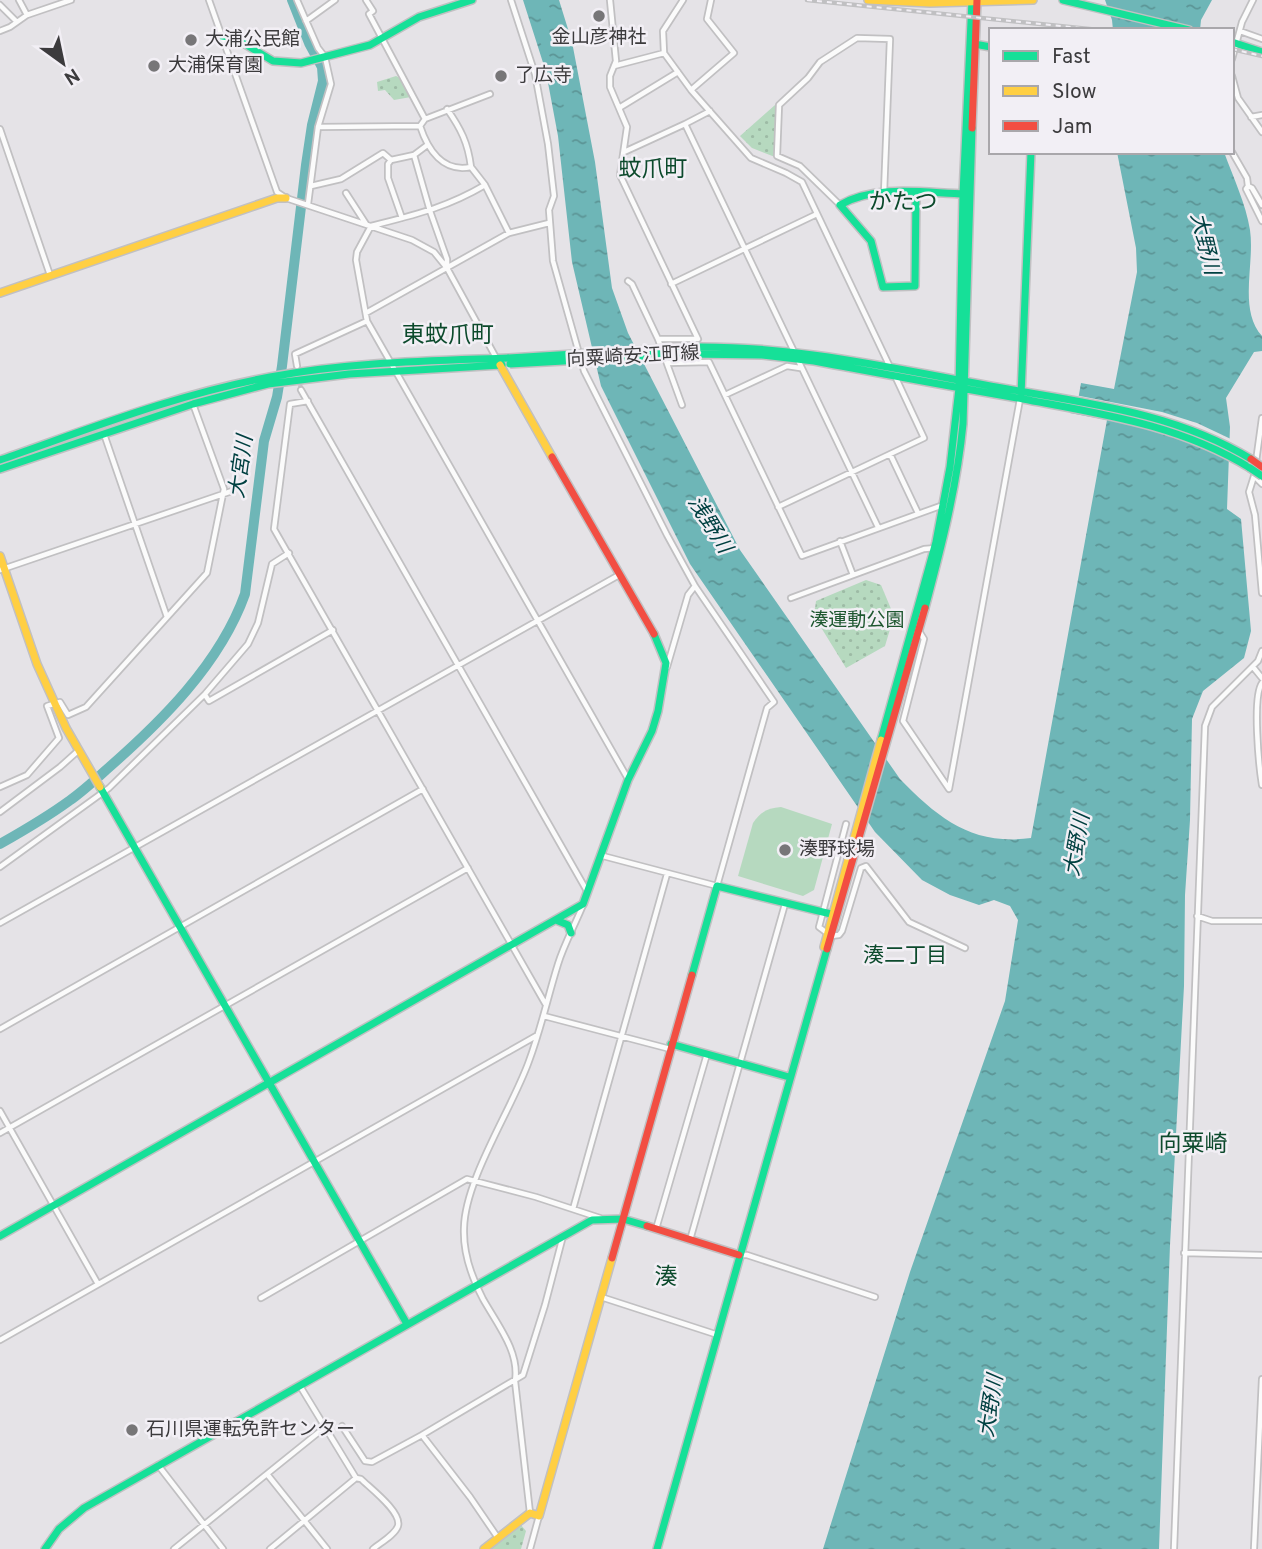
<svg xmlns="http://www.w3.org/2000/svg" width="1262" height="1549" viewBox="0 0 1262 1549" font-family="Overpass,'Noto Sans JP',sans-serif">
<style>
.grass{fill:url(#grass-dots)}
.garden{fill:#b6d9bf}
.water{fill:url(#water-ripples)}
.pier{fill:#e5e3e7}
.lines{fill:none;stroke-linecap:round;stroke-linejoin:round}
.river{stroke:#6eb6b7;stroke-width:10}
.street-tunnel{stroke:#c3c1c5;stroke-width:4.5;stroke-dasharray:4.5 2;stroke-linecap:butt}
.street-casing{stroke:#c1c0c2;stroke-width:8}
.fast-casing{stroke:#c1c0c2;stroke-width:10}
.slow-casing{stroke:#c1c0c2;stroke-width:10}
.jam-casing{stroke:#c1c0c2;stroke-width:10}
.street{stroke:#fbfbfb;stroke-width:4.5}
.fast{stroke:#16e098;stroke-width:7}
.slow{stroke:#ffcf43;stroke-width:7}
.jam{stroke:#f24e42;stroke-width:7}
.rail-casing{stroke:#c0c0c2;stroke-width:4.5}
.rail{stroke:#f2eff5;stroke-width:2;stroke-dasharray:5;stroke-linecap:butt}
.fast-bridge-casing{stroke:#c1c0c2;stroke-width:10;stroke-linecap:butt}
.jam-bridge-casing{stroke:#c1c0c2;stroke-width:10;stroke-linecap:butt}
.fast-bridge{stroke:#16e098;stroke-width:7}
.jam-bridge{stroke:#f24e42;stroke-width:7}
.poi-dot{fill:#777678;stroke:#f2eff5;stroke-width:2.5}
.labels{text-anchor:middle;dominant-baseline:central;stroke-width:5;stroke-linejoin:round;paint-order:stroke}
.poi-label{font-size:19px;fill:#3c3b3d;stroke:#f2eff5;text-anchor:start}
.street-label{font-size:19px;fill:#3c3b3d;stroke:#f2eff5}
.park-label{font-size:19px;fill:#1e5730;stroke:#f2eff5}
.water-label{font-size:21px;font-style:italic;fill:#004041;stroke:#f2eff5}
.neighbourhood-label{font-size:21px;fill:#0c4a2c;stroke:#f2eff5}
.quarter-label{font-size:23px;fill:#0c4a2c;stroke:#f2eff5}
</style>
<defs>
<pattern id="grass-dots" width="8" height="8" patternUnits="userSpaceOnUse" patternTransform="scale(1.75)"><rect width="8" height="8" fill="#b6d9bf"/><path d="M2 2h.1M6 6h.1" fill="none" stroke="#9dbba5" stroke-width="1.8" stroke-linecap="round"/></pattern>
<pattern id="water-ripples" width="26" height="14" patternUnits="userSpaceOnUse" patternTransform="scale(1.75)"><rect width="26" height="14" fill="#6eb6b7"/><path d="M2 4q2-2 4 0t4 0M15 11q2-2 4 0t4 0" fill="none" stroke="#5c9596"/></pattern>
</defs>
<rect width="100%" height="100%" fill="#e5e3e7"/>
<path class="grass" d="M396,76L402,79L411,97L394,100L385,90L378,91L377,82Z
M775,105V157L752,148L740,136Z
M866,580L881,585L894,616L885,646L846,668L814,616L816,601Z
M521,1525L526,1531L521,1549H490Z"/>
<path class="garden" d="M781,807L832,824L814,890L803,896L738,876L753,823C760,812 768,808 781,807Z"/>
<path class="water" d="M523,0H559L572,42L595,162L612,288L628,333L740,550L900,779C939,819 973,846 1031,838L1107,420L1070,413L1078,400L1081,383L1114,389L1137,272L1136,248L1117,152H1224C1233,177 1246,204 1250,230C1255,264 1238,309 1262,336V351L1254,352L1226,398L1230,427L1227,509L1241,519L1251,631L1244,658L1203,691L1192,719L1190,820L1185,895L1184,986L1170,1245L1159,1549H823L910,1272L1005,1001L1018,920L1010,906L994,900L979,905L950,895L922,880L875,832L690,564L601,386L572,262L558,136L546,72Z
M1105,0H1212L1201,20L1200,30H1113L1112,20Z"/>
<path class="pier" d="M1075,395L1162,412L1197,423L1233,440L1232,460L1176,434L1141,425L1068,411Z"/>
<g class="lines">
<path class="river" d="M0,844C23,831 47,817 69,801C82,792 94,781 106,770C161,722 220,664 245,594L264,441L277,397L282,366L306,165L312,125L323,81L322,67L309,43L292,0"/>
<path class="street-tunnel" d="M297,366L301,390"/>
<g class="street-casing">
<path id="street" d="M19,0L27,15
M209,0L277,192L286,198L412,240L434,252L447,268L500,365
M297,0L318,48L325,57L331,84L318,127L308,204
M366,0L373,11L369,14L425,119
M511,0L535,74L548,144L554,196L549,210L553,261L584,371L667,535L695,586L774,702L767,708L717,886L603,856
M610,0L616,61L610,76V87L627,127L620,175L698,339H658
M683,0L663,31L664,53L691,90L751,158L786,173L802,182L890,367
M0,5L16,21
M306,21L335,0
M0,31L10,27L27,15L71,0
M1240,31L1262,39
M1232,59L1242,22L1253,0
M614,66L664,53
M1232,76L1238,98L1262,132
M691,90L734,53L707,19L711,0
M619,108L678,72
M447,109C461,129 468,143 471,167
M710,111L685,124L878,527
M1251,117L1262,115
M420,126C428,150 443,173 471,167L485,185
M420,126L425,119L490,94
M318,127L420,126
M0,129L50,275
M624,152L685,124
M1232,152L1247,178L1248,186L1246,189L1262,221
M414,155L430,211L447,259V267
M391,160L388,164V178L402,218
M311,186L341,179L383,153L391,160L414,155L426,146
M1248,186L1252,188L1262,205
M346,193L366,224
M840,205L800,166L777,156L779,105L808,78L820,62L857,38L890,39L884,193
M509,233L485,185C446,208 414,215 371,226L357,252L356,260L367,321L628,779
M628,281L632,284L658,339L682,405
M671,284L817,214
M366,313L509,233L549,223
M668,363L709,362L802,556L943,505
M297,366L295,354L367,321
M301,390L587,891
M725,395L787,366L800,368
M308,401L290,404L274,529L546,1005
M1262,418L1254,476L1249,492L1255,515L1262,593
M104,434L167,617
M890,454L918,513
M1254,476L1262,484
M778,507L924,438L895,376
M840,541L853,575
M0,570L232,491
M791,598L924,549L936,548
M919,631L924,639L903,721L949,789L1020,399
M667,667L688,595L695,586
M1253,667L1262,678
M1262,683C1252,697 1259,766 1262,785
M205,695L209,701L333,630
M0,787L27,775L59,738L47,706L60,702L68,715L86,707L207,573L224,489L193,404
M0,812L60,767L79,750
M846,824L819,927L831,936L839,935L842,931L861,868L866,866L909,922L965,948
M0,867L109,788L205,694L248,644L258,623L272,564L289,553
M1197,916L1212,921H1262
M0,923L619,575
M544,1016L670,1049
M0,1029L423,789
M0,1111L98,1284
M0,1133L468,868
M573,1209L667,874
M656,1229L707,1054
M690,1240L785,904
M1184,1253L1262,1255
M740,1255H747L875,1297
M601,1297L718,1335
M261,1298L467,1179L536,1197L600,1218
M0,1340L536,1036
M300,1386L356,1478L361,1479C370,1488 402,1512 398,1526C395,1535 380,1543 373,1549
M342,1426L365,1461L372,1462L422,1435
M158,1465L223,1549
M267,1474L327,1549
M530,1513L515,1381C520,1352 497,1324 483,1299C472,1278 463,1253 464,1228C465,1179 512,1109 529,1061C541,1029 548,996 558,964C564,944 575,925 583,905
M498,1538L470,1497L422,1435L523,1375L545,1305L563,1236
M174,1549L324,1428
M270,1549L356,1478
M530,1549L539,1516
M1174,1549L1205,726L1212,707L1258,661L1262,651
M1254,1549L1262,1379"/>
</g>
<g class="fast-casing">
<path id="fast" d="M1063,0L1189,30
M222,36L235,38L273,61L301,63L370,45L419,17L472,0
M1232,42L1262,52
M974,44L991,47
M916,194L915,286L883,287L871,241L840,205C876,184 925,193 965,194
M689,347C789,345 887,367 985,385C1076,402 1171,410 1251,459
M689,354L762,355L814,361C884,374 953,387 1023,399C1102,414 1180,425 1250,468
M1021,395L1031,152
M0,460C89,429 177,394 270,377C349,362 429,361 509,358
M0,469L193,404L268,384L349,374L502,365
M925,608C941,548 957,487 963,424L972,128
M881,740L936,542L950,467L959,388L963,194L972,0
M100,787L407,1324
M556,920L568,925L571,933
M692,975L717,886L835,915
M671,1044L789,1077
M0,1236L583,904L628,780L652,731L658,711L666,663L654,634
M45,1549L59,1529L84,1508L592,1220L623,1219L647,1226
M657,1549L827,949"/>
</g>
<g class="slow-casing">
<path id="slow" d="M868,0L930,3L1033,0
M0,293L277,198H286
M500,365L552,457
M0,556L37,664L66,728L100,787
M824,947L881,740
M484,1549L530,1513L539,1516L612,1258"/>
</g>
<g class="jam-casing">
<path id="jam" d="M972,128L977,0
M552,457L654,634
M827,949L925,608
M647,1226L739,1255
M612,1258L692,975"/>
</g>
<use href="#street" class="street"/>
<use href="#fast" class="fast"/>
<use href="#slow" class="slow"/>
<use href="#jam" class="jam"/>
<g class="rail-casing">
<path id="rail" d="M807,0L1099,30
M1232,49L1262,56"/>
</g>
<use href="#rail" class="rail"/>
<g class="fast-bridge-casing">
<path id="fast-bridge" d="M509,358L689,347
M510,364L689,354
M1250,468L1262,476"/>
</g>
<g class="jam-bridge-casing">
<path id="jam-bridge" d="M1251,459L1262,467"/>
</g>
<use href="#fast-bridge" class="fast-bridge"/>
<use href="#jam-bridge" class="jam-bridge"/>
</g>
<g class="poi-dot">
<circle cx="599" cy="16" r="7"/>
<circle cx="191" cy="40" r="7"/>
<circle cx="154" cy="66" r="7"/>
<circle cx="501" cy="76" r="7"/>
<circle cx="785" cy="850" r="7"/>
<circle cx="132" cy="1430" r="7"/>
</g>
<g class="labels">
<g class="poi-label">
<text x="599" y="38" text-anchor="middle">金山彦神社</text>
<text x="205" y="40">大浦公民館</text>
<text x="168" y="66">大浦保育園</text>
<text x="515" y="76">了広寺</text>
<text x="799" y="850">湊野球場</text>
<text x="146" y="1430">石川県運転免許センター</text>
</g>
<g class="street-label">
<text transform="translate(633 357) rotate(-3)">向粟崎安江町線</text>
</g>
<g class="park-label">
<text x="857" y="621">湊運動公園</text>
</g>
<g class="water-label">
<text transform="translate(1204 244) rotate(76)">大野川</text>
<text transform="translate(242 467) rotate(-82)">大宮川</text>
<text transform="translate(709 525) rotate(58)">浅野川</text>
<text transform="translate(1078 845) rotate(-80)">大野川</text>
<text transform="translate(992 1406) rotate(-81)">大野川</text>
</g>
<g class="neighbourhood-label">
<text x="905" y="956">湊二丁目</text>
</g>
<g class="quarter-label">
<text x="653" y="170">蚊爪町</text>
<text x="903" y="203">かたつ</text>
<text x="448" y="336">東蚊爪町</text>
<text x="1193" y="1145">向粟崎</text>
<text x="666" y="1278">湊</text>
</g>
</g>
<rect x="989" y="28" width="245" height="126" fill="#f2eff5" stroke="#a9a7ab" stroke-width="2"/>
<rect x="1003" y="51" width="35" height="10" fill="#16e098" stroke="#a9a7ab" stroke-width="2"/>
<text x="1052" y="63" font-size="21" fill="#3c3b3d">Fast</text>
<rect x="1003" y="86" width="35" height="10" fill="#ffcf43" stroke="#a9a7ab" stroke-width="2"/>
<text x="1052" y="98" font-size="21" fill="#3c3b3d">Slow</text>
<rect x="1003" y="121" width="35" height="10" fill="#f24e42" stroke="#a9a7ab" stroke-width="2"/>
<text x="1052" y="133" font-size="21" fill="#3c3b3d">Jam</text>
<g transform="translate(63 63) rotate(147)" stroke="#f2eff5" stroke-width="5" paint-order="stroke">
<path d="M0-5L12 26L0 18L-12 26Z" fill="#3c3b3d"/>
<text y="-10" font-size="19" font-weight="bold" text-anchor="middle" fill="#3c3b3d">N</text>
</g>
</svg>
